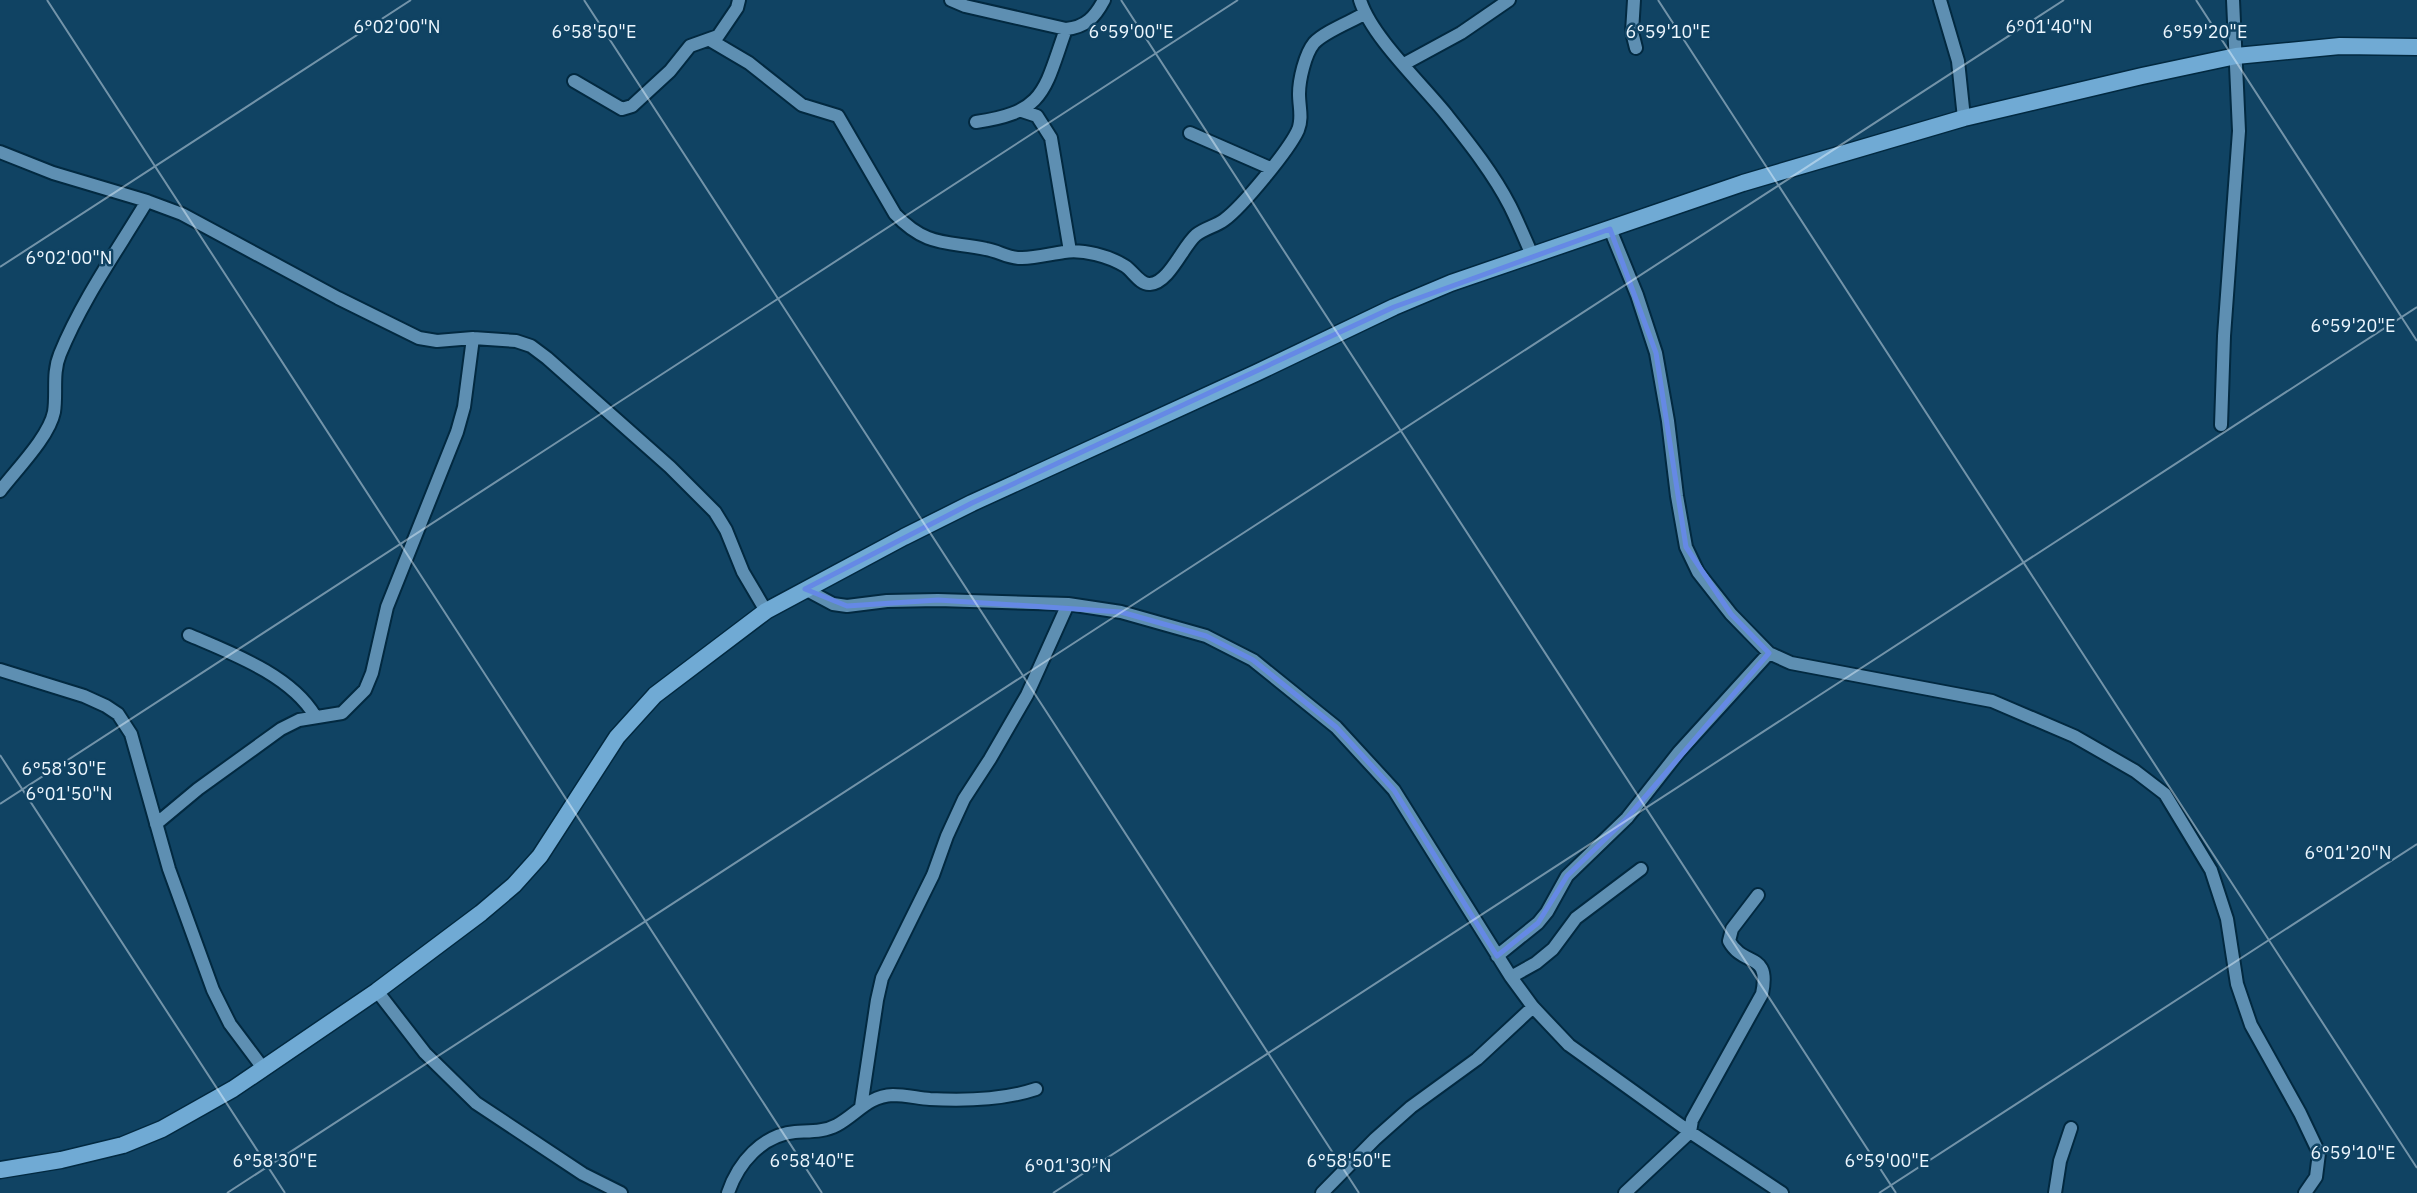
<svg xmlns="http://www.w3.org/2000/svg" width="2417" height="1193" viewBox="0 0 2417 1193" font-family="'IBM Plex Sans',sans-serif">
<style>
.lines{fill:none;stroke-linecap:round;stroke-linejoin:round}
.minor-casing{stroke:#022940;stroke-width:16}
.major-casing{stroke:#022940;stroke-width:19}
.minor{stroke:#5e8fb2;stroke-width:12}
.major{stroke:#70aad4;stroke-width:16}
.marked{fill:none;stroke:#6589e5;stroke-width:5;stroke-linejoin:round}
.ticks{fill:none;stroke:#ecf6fe;stroke-width:2;stroke-opacity:0.45}
.ticks-label{font-size:18px;text-anchor:middle;fill:#ecf6fe;stroke:#104363;stroke-width:5;stroke-linejoin:round;paint-order:stroke}
</style>
<rect width="100%" height="100%" fill="#104363"/>
<g class="lines">
<g class="minor-casing">
<path id="minor" d="M951,0L965,6L1066,29C1086,27 1095,17 1104,0
M1360,0C1371,36 1421,83 1446,114C1469,143 1493,173 1510,206C1518,222 1525,239 1532,255
M1634,0L1632,32L1636,48
M1940,0L1958,61L1964,118
M710,40L749,63L802,105L838,116L895,214C926,247 947,241 986,249C999,251 1009,259 1022,258C1036,258 1050,254 1064,252C1083,249 1109,256 1125,266C1133,271 1140,285 1150,284C1169,283 1183,246 1196,235C1205,228 1216,226 1224,220C1242,207 1289,150 1298,130C1303,118 1299,107 1299,94C1299,80 1305,54 1314,43C1324,32 1350,22 1364,14
M1404,64L1461,33L1509,0
M574,81L622,109L632,106L670,71L690,46L718,36L737,8L739,0
M1022,111L1037,116L1051,138L1070,251
M976,122C1046,112 1044,90 1066,29
M1190,133L1270,168
M0,152L53,173L147,201L182,214L338,298L419,338L437,341L473,338L516,341L531,346L547,358L670,467L715,512L726,530L743,572L766,611
M1610,229L1637,295L1656,353L1668,421L1677,496L1686,547L1698,572L1731,614L1769,653L1791,663L1992,701L2074,736L2135,771L2165,794L2211,870L2227,919L2237,984L2251,1025L2300,1113L2319,1153L2316,1177L2305,1193
M2221,425L2224,336L2239,131L2233,0
M0,491C16,470 49,437 54,412C57,393 52,373 60,354C82,300 117,251 147,201
M805,589L833,604L847,606L887,601L938,600L1068,604L1121,612L1206,636L1253,660L1336,727L1394,790L1511,977L1533,1007L1569,1045L1690,1132L1782,1193
M189,635C231,653 291,675 315,716
M0,670L84,696L106,706L118,714L131,734L169,869L213,990L230,1024L263,1068
M156,824L198,789L281,729L299,720L342,713L365,690L372,673L387,607L457,432L464,407L473,338
M1497,956L1538,923L1547,912L1567,876L1627,818L1679,752L1769,653
M1511,977L1536,963L1553,949L1576,918L1641,869
M377,991L425,1053L476,1103L583,1174L621,1193
M861,1107L877,1000L882,978L933,875L947,836L964,799L990,759L1027,695L1068,604
M728,1193C738,1163 762,1135 795,1132C810,1131 824,1132 837,1125C857,1114 868,1096 893,1095C905,1095 918,1098 930,1099C966,1101 1003,1100 1036,1089
M1322,1193L1375,1139L1411,1107L1477,1059L1533,1007
M1625,1193L1690,1132L1692,1120L1762,994C1771,951 1744,968 1729,941L1732,929L1758,895
M2055,1193L2060,1161L2071,1128"/>
</g>
<g class="major-casing">
<path id="major" d="M0,1170L61,1160L123,1145L162,1129L233,1089L377,991L481,913L514,885L540,856L617,737L655,695L766,611L904,537L972,503L1256,373L1394,307L1451,283L1743,183L1964,118L2142,76L2236,56L2340,46L2417,47"/>
</g>
<use href="#minor" class="minor"/>
<use href="#major" class="major"/>
</g>
<path class="marked" d="M1610,229L1656,353L1686,547L1731,614L1769,653L1627,818L1567,876L1538,923L1497,956L1394,790L1336,727L1253,660L1206,636L1121,612L938,600L847,606L805,589L972,503L1394,307Z"/>
<path class="ticks" d="M47,0L822,1193M584,0L1359,1193M1121,0L1896,1193M1658,0L2417,1168M2196,0L2417,341M0,267L411,0M0,755L285,1193M0,804L1238,0M227,1193L2064,0M1053,1193L2417,307M1879,1193L2417,844"/>
<g class="ticks-label">
<text x="2049" y="33">6°01'40"N</text>
<text x="397" y="33">6°02'00"N</text>
<text x="1131" y="38">6°59'00"E</text>
<text x="594" y="38">6°58'50"E</text>
<text x="1668" y="38">6°59'10"E</text>
<text x="2205" y="38">6°59'20"E</text>
<text x="69" y="264">6°02'00"N</text>
<text x="2353" y="332">6°59'20"E</text>
<text x="64" y="775">6°58'30"E</text>
<text x="69" y="800">6°01'50"N</text>
<text x="2348" y="859">6°01'20"N</text>
<text x="2353" y="1159">6°59'10"E</text>
<text x="275" y="1167">6°58'30"E</text>
<text x="812" y="1167">6°58'40"E</text>
<text x="1349" y="1167">6°58'50"E</text>
<text x="1887" y="1167">6°59'00"E</text>
<text x="1068" y="1172">6°01'30"N</text>
</g>
</svg>
